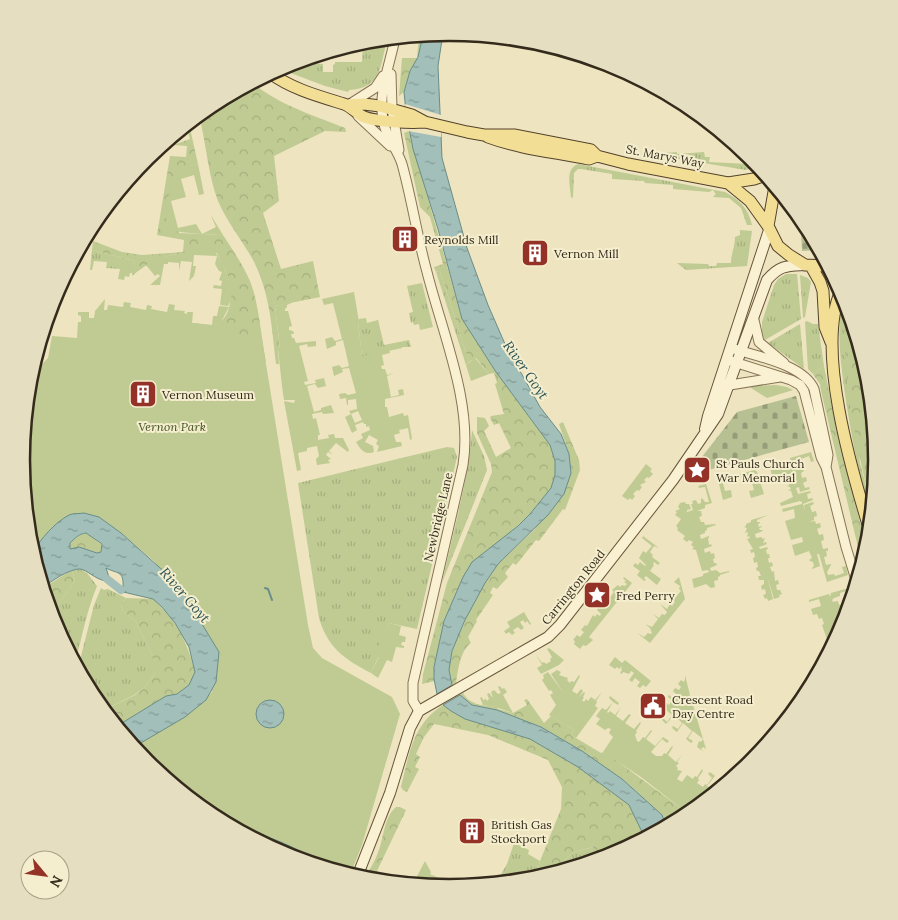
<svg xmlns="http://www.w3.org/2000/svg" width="898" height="920" viewBox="0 0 898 920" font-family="Lora,serif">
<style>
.grass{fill:url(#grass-tufts)}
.forest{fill:url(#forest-crowns)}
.cemetery{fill:url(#cemetery-stones)}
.green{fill:#bfcb93}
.water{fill:url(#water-ripples);stroke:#698d88;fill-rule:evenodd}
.pier{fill:#eee4bf}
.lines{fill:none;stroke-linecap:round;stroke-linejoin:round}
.stream{stroke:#698d88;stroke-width:2}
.canal{stroke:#a2bfba;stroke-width:8}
.tertiary-casing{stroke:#867557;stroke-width:11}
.secondary-casing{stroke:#68563b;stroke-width:12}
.primary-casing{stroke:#53422c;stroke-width:13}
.tertiary{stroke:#f9f1d2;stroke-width:9}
.secondary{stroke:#f9f1d2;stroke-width:10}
.primary{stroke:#f2de95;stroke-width:11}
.labels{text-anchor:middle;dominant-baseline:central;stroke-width:4;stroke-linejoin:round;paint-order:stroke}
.street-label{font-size:12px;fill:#352b1c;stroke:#f5eece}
.poi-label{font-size:12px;fill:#352b1c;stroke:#f5eece;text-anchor:start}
.park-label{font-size:12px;font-style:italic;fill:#415222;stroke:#f5eece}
.water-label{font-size:14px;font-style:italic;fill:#2b5455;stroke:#f5eece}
.rim{fill:none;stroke:#352b1c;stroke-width:2.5}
</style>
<defs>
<pattern id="grass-tufts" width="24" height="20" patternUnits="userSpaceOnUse" patternTransform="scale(1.25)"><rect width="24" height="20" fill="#bfcb93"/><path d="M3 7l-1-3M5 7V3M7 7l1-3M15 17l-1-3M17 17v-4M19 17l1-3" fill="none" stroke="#a5ae7e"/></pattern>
<pattern id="forest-crowns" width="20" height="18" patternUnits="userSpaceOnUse" patternTransform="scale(1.25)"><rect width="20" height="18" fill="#bfcb93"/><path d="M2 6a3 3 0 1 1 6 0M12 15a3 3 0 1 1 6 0" fill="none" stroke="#a5ae7e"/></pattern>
<pattern id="cemetery-stones" width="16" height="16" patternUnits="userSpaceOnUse" patternTransform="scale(1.25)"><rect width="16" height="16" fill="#b6c093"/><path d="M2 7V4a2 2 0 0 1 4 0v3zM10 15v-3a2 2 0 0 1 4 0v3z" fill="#959c77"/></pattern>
<pattern id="water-ripples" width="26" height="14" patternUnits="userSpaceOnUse" patternTransform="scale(1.25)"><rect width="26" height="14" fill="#a2bfba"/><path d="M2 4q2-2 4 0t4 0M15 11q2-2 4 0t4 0" fill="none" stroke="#859b96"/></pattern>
</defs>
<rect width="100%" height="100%" fill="#eee4bf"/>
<path class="grass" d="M363,43L386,44C380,69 380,88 349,90L348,92L325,86L288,72L280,67L293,62L323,64V72H333V65L335,64V62H362Z
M677,152V154L704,152L705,157H710L709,162L748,164V158L752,162L754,160L758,165L746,170L655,155H636Z
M578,164L725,192C740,200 748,208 752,225H747L741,208L729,198L713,197L716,194L713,190L709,192L673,189V185L645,183L644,181L612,179V174L581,169H578L574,173L573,198L571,197C570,185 565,169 578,164Z
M740,230L752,231L747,266L686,270L677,263L708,264L709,266H716L717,263H731C731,254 735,247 735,237L740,235Z
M92,250L135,261L133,273H130L129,277L125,276L124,280L118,279L120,269L106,268L107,262L94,261L92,270H90Z
M440,271L469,362L466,365L436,272Z
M786,274H797L801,319L765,340L762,334V322L774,285L778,279Z
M800,275L808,278L811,282L805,317L803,318Z
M422,283L433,327L420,330L419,324L414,325L413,322L411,323L409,313L413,312L407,286Z
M844,296L847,305L845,311L860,463L872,508L871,514C858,473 850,430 844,387C840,357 836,326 844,296Z
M366,318L367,323L378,320L384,345L409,340L411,347H402V348L362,357L358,322L359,319Z
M807,321L813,324H818L824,366L813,374L808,369L805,322Z
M800,324L804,369L768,343Z
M472,430L484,456L487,470L442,583C453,532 468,482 472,430Z
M447,447L454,448L457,457L417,629L389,623L375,655L379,656L371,673C344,659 328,648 319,618L298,483Z
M755,470L757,472L764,494L751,498L749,491L754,490L752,483L757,482L755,473L723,483L725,491L731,490L732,497L723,500L718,480Z
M80,569L87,573L97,586C87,610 82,637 75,663L54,623L51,614L75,581L72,570Z
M101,588L104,590L108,589L126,598L121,605L123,611L136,622L155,661V673L146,686L134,695L104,710L93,697L78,668L94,605Z
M514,843L529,850L528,854L540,861L536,876L549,873L574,852L594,847L597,858V860L532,880L499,883L502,878L500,876L507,864Z
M425,861L431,872L430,874L439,878L434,886L415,884L414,882Z"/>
<path class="forest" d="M419,35H423L418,57L410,71L404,92L399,96L402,58H417Z
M252,82C274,103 317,117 345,128L346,132L325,131L274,156L279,201L263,213L281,269L313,261L320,297L275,306L280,349H278L279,364H276C272,329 270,292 253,260C242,240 227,222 218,201C208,175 206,142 199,115L212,104Z
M189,124L198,164L183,168L177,174L173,184L168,202L179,233L223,235C235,254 250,274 255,297C260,318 262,341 266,362L192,323C198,323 205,325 212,325C232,322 233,293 228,278C226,269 220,262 217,253C184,251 158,253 132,276L135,261L92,250L93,241L122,252L142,255L183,252L184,240L157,235L170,156L186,157L187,146L173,145L190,139L186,125Z
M409,131L462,319L496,372L550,445L555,461V475L551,488L530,514L463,577L444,621L434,667L435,681L422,684L423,674L447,583L492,472L491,464L477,433V417L485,418L489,426L484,431L496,457L511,448L499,423L494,425L490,418L491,416L504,414L495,384L497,383L494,373L489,374L476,358L469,362L440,271L436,272L434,267L443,264L430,217L420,207L404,133Z
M847,305L867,370L877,460L872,508C858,455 847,402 845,347C844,333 843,318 847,305Z
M824,366L840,447L867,548L862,564L821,391L820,384L813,374Z
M563,422L579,460L580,470L565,510L563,509L539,541L536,540L516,565L513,563L505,573L508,577L497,589L493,587L490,593L493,595L476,620L477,621L468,637L471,643C460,651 458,670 456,683L452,685L449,670L452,651L474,601L485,583L498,564L535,529L569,454L559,424Z
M86,533L102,545L101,552L97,553L89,550L70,549V543C75,538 79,535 86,533Z
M72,570L75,581L51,614L43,588Z
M126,598L153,599C177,621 187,641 195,672L189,685L177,694L166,696L117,726L104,710L135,695L146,686L155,673V661L136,622L123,611L121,605Z
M463,693C471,706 483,705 497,707L498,709L513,713L527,705L524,700L527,699L544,723L551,716L574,730L571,735L601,753L603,752L609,755L682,809L692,811L666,826L662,815L622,779L582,751L541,727L497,710L472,705L460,695Z
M443,705L451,711L465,719L530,739L578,767L629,805L645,838L612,855L597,860L593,847L574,852L549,873L536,877L540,861L561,809L562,787L548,760L488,735L434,724L424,737L416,754L420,757L415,767L419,769L407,792L403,790L401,787C409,754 413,724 443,705Z
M396,807H400L406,810L377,871L400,883L363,879C369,871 374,863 377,855C384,840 383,818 396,807Z"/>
<path class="cemetery" d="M800,216L819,250L802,251Z
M796,396L809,442L687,476L737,412Z"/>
<path class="green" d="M198,164L204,194L199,195L194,175L181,179L186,197L171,201L178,228L196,224L202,234L216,227L211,216L212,217L223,235C204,234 185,234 167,229C164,217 170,175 182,168C186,166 193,165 198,164Z
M210,246C220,255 234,285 231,299C230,302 229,304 228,306L220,305L222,289L213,288L214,285L221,286L222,281L219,280L222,272L219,271L215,264L217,256L194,255L193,266H196L194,276L189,281L192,262L181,261L179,271V263L168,262V264H164L160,285H150L160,276L158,274L155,276L146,265L159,258L192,251L193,249Z
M354,292L359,322H358L362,356L389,350L390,353L382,355L384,365L381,366L382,369H385L387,375L394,373L387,376L391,397L399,395L398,390L403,389L404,395L385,399V407H387L389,417L403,413L404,416L408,415L412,439L410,440L408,428L399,430L400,433L394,435L396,442H401L402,446L377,452L379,446L376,444L378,440L369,435L365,442L373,446L374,452C364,455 361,450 356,442L363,438L361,434L370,430L369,426L366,427V424H364L363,422L355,425L357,430L352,433L345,417L351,414L355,423L362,420L358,411L351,414L349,411L357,409L356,399L348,400V405H347L346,398L340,399L339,394L345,393L348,395L356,393L349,368L342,369L343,372L334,376L332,367L339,365L342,368L349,366L343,340L336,342V345L327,349L325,339L332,337L335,341L342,339L333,303L324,305L322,299Z
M105,299L104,310H107L108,305L123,307L124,302L131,303L130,307L146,310L147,305L152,306L151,309L167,312L169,304L175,305L174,310L185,311L184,313L187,314V312H193L192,323L212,325L213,316H217L219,306L229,307L221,322L214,325L242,341L262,339L308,625L313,648L322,658L392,697L400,714L362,845L350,875L327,868L310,855L284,843L225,823L211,816L146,762L134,747L185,717L212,692L155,562L121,533L99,517L38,544L32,553L29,543L21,460L30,376L48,358L52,336L77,338L78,322H81V316L78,315V312H89V318H94L95,311Z
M295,301L287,305V307L285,309V311H288L292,326L289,327V330L293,331L294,334H291L292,338H294L296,343L316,341V346L308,347L307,344L299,346L308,381L304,382L305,385L316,383L315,380L324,378L326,386L318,388L315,384L307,386L314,412L321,410V408L331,405L334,413L323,414L322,412L312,414L313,419L316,418L320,435H318V440L329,438L328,435L334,434L335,438H343L349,450L348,452L336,443L329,451L333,455L328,452L326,455L331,459L328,460L330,463L317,465L316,459L319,456L317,446L307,448V451L298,453L301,470L297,471L284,401L294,403L295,400H284C281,382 280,365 278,349L280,348L275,306Z
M475,358L489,374L471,381L466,365Z
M776,385L787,387L793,390L767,398L751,388L752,386Z
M811,452L814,461L811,462L809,456L801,459V461L797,463L799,468L803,467L804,471L801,473L802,478L806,477L807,481L803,483L805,488L809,487L810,489L800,492L799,487L796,488L798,494L810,491L811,493L807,494L808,499L812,498L813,500L803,504L805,511L804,505L813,502L814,504L810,506L812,512L816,511L817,516L814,517V520L809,522L815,521L816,524L820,523L821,527L817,529L819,535L823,534L824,540L821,541L823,549L828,548V551H826L827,556L824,557L826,565L831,564V565L827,572L828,575L834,574L835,576L844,573L842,567L846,566L848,575L827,582L819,554H817L820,566L812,569V568L814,566L813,562L810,561L809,560L812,558L809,551L795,556L792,545L803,542L802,537L791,540L785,521L795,518L794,509L783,512L782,509L802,504V502L800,501L781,506L780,503L793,497L791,491L788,490L791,489L790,487L787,486L789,485V483H786V481L780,483L779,477L773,479L769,464L785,460L787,469L792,468L794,472L790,458Z
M646,464L652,469L650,471L653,474L649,478L647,477L644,480L646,482L640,485L642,487L639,491L637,490L633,494L635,496L632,500L630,498L628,500L622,496Z
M706,484L712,503L705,505V508L697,511H701L702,516L699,517L701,522H704L705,525L715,524L716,525L707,528V530L705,531V533L700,535L701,539L709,536V538H708L709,545L711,544L712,546L704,549L705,553L710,551L711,554L714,553L715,558L713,559L714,563H716L717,565L710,568L711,571L716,570L720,573L729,571V572L720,575V576L718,577V580L714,581L715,587L711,588L706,584L694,588L692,579L703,576V574L709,572L708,570L702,571L696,550L692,549L694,547L691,545L693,542L689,540L687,542L683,539L685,536L677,530L678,528L676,526L681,519L675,515L677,512L675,511L680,509L678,507L680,503L685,502L686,504H689L691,509L687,510V512L693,510L691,504H693L692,501L696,500L698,504L701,503V499L702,498L705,502H709L705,487L699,488L698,486Z
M768,515L757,520V522H760V523L758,524L759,527L761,526L762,527L759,528L760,530H762L763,531L755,534L756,538L762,537V539L765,538L763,543L766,542L767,544L759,547L760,549L767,547L768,549L766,550L767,554H769L770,558H768L769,563L772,562L773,566L770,567L772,572L774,571L775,581L778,580L779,584L776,585L777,590H780L782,594L779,595L780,597L774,599L767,576L773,599L768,601L767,598L765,599L763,595L766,594L765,589L762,590L761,586L764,584V580H759L758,576H761L759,571H757L756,568L758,567L757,562L754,563L753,558L755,557L754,552L751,553L750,550L753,549L747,539L750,538L749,536L747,537L748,532L745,533L747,528L744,527L746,526V524L751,522V520Z
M643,536L659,548L654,546L650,552L653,555L652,557L660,563L658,565L654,562L653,564L654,565L650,571L661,579L657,585L646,576L644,578L646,580L644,581L637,575L640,571L633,566L635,563L638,565L640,562L645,566L646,565L639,558L643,551L646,553L652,546L642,538Z
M624,577L632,583L589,637L593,640L586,646L583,645L580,649L574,644L575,641L573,640L577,635L580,637L584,632L581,630L585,625L587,626L593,615L595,617L597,614L600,616L601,614L597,610L601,604L603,606L607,602L605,600L608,595L611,596L614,592L612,590L618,585L620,587L622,585L625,586L627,584L624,582L626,581L623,578Z
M679,577L685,599L650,643L637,633L644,637L648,633L650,634L652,633L650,628L645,624L652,627L658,619L653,614L659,618L662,614L665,615L667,612L660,604L667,609L670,604L672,606L675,602L667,595L668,594L674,599L681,591L679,589L680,586L674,582Z
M852,587L853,593L852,597L849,590L840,593V596L834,598L832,600L833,602L838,601L839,605L843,604L844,607L841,608L842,613L840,614L842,616L847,615L846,619L839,621L840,625H843L838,635L834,636L835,641L826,658L822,647L829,645L822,625L824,624L822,618L819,619L817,614L813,615L811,609L821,606L819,599L809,602V600L829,594L830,597L831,593Z
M524,612L531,624L530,625L527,621L525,623L523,620L520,622L524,628L521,630L518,627L513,630L515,633L512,635L509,632L506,634L504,631L510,627L507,622Z
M389,623L401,626L399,635L406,637L405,642H402L401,645L404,646V648L396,647L392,662L387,660L378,678L371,673L379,657L374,655Z
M549,648L564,660L559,665L541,674L537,668L542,665L536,655L542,663L544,662L546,664L551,661L550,659L552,657L547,649Z
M615,657L622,663L625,660L651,681L646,687L643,685L640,688L637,686L640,682L635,678L632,682L629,680L634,673L631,671L629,674L623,672L622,674L620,673L622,670L621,669L622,666L619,669L617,667L615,669L609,665Z
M557,670L561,672L559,675L568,678L567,680L570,683L571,681L574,682L579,675L580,676L572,691L577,694L581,689L583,691L579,697L584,692L585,693L583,697L584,698L582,700L584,702L586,699L588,701L591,697L595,700L602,692L596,701L597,702L595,706L598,708L576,738L571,735L574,730L549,715L556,705L550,695L553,693L551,690L549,691L542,680L544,678L543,675L548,672L563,692L551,674Z
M685,675L690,695L688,698L682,700L683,706L686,705L685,702H692L706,749L703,747L701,749L704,752L697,747L699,741L701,742L703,739L693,731L688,738L693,741L691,743L686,739L692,731L683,723L677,732L672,728L673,726L678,729L682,723L678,719L680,716L677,715L675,717L673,716L666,724L662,720L663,718L667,722L672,715L664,708L659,712L666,703L669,705L672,700L668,697L669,695L674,699L677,695L673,691L675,688L679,690L681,687L678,684L681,680L684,682L685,679Z
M500,686L502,689L504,688L507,692L503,695L513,713L498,708L496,707L483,705L480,698L482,697L483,700L486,699L487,701L489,699L487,694L489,693L493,698L491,692L494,690L498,694L501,693L498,687Z
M610,696L619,703L618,705L613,702L607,712L608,713L610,711L615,715L621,707L616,716L623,721L629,714L631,715L625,723L634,729L640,722L641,723L636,731L637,732L635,735L637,741L639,742L643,737L645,738L651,730L652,731L646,739L655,746L663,737L669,741L667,743L662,739L651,752L656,756H662L664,753L666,754L672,746L673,747L668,755L676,762L683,754L677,762L679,763L676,766L678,768L677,770L682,771L677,779L682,782L687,775L693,779L695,776L697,777L702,769L703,771L698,778L699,780L697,783L703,787L705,784L707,785L712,778L708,774L710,772L715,776L707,786L715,792L692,811L682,809L641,777L603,752L613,737L609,733L611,729L608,728L605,730L596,724L600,719L596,716L602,708L606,710L613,702L609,698Z"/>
<path class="water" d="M443,33L438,66L442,158L467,248L488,305L505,344L540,407L561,434L569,454L571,473L564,494L548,515L498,564L485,583L465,620L452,651L449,670L452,685L437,694L434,679V667L444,621L463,577L472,562L518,526L530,514L551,488L555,475V461L550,445L496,372L462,319L438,229L413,149L406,112L404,92L410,71L418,57L423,35Z
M84,513L99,517L121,533L177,583L219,652L216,682L206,700L185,717L134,747L117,726L166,696L177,694L189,685L195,672L189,647L175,623L162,607L153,599L119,591L123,587C124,570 117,574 106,568L109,577L106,581C94,579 88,570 80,569C71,568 49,582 43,588L32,553C41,539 54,523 69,515C73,513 79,514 84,513ZM86,533L102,544L101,552L97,553L79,547L70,549V543C75,538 79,534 86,533Z
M460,695L472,705L497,710L541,727L582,751L622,779L662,815L666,826L645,838L629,805L578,767L530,739L465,719L451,711L443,705Z
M256 714a14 14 0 1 1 28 0a14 14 0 1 1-28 0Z
M225,823C261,834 297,845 327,868L285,855Z"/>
<path class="pier" d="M405,104L441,115V137L408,131Z"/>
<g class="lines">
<path class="stream" d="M265,588L268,589L272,600"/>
<path class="canal" d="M107,579L121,590"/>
<g class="tertiary-casing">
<path id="tertiary" d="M395,38C390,65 378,91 383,119C385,137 397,148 402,164C412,200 417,236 427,272C442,332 473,403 463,465L413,683V701L419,711
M391,74L392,109L399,150
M350,104L375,88L383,76
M358,116L390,146
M754,320L759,342L784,363
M731,348C755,356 803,364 814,389L828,455L826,467
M731,361L791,380L800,385L804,391L821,457L826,467L846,547L857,583
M730,385L780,377"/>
</g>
<g class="secondary-casing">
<path id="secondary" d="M705,429L708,416L769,230
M357,877L390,793L410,728L419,711L548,637L560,625L673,480L718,414L767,280C780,265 787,266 805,265"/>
</g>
<g class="primary-casing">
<path id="primary" d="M270,73C292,89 318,96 344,104C352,107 357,114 364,117C376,122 412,123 425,122
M347,105L364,104L380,106L412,115L425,122L467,132L484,135H514L591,150L597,156L628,164L728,183L754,179L766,175
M488,137C520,149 555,152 589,159L597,156
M728,183L750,201L768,226
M775,186L768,226L778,246L789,255L805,265L828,266
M811,266L820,282L823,291L825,327L831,342
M841,291C815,348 852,472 870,531"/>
</g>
<use href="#tertiary" class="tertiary"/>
<use href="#secondary" class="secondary"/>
<use href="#primary" class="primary"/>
</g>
<defs>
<g id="building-square" transform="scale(1.4375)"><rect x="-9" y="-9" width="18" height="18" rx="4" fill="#953227" stroke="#f5eece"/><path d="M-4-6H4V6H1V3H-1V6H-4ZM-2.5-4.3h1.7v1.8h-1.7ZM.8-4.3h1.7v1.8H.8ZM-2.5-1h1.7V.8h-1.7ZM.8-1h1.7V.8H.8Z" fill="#fff"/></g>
<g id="sight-square" transform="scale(1.4375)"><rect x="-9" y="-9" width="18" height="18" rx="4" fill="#953227" stroke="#f5eece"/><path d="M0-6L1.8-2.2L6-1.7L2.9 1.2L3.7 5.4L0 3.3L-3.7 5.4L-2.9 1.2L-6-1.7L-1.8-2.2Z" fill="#fff"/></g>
<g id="civic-square" transform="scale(1.4375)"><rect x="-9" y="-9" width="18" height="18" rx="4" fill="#953227" stroke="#f5eece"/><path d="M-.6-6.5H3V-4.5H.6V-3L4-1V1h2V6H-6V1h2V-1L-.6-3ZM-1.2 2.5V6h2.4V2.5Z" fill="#fff"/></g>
</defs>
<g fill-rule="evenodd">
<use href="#building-square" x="405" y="239"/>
<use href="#building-square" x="535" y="253"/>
<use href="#building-square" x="143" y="394"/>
<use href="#sight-square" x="697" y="470"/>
<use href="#sight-square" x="597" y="595"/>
<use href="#civic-square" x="653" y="706"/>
<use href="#building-square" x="472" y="831"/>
</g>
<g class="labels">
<g class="street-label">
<text transform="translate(665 156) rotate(11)">St. Marys Way</text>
<text transform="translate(438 517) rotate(-77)">Newbridge Lane</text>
<text transform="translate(573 587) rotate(-51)">Carrington Road</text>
</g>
<g class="poi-label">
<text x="424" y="239">Reynolds Mill</text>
<text x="554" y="253">Vernon Mill</text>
<text x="162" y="394">Vernon Museum</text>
<text x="716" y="463">St Pauls Church<tspan x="716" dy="14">War Memorial</tspan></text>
<text x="616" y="595">Fred Perry</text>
<text x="672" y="699">Crescent Road<tspan x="672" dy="14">Day Centre</tspan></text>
<text x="491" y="824">British Gas<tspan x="491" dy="14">Stockport</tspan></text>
</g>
<g class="park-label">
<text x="172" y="426">Vernon Park</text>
</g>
<g class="water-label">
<text transform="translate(526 370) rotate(55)">River Goyt</text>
<text transform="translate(185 595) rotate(49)">River Goyt</text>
</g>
</g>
<path d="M0 0H898V920H0ZM30 460a419 419 0 1 1 838 0a419 419 0 1 1-838 0Z" fill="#e6dec0" fill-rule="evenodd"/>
<path class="rim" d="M30 460a419 419 0 1 1 838 0a419 419 0 1 1-838 0Z"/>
<g transform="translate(45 875) rotate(119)"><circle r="24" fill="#f5eece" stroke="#a8a087"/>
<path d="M0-4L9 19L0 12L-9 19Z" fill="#953227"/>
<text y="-8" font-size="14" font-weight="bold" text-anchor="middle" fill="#352b1c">N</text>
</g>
</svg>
